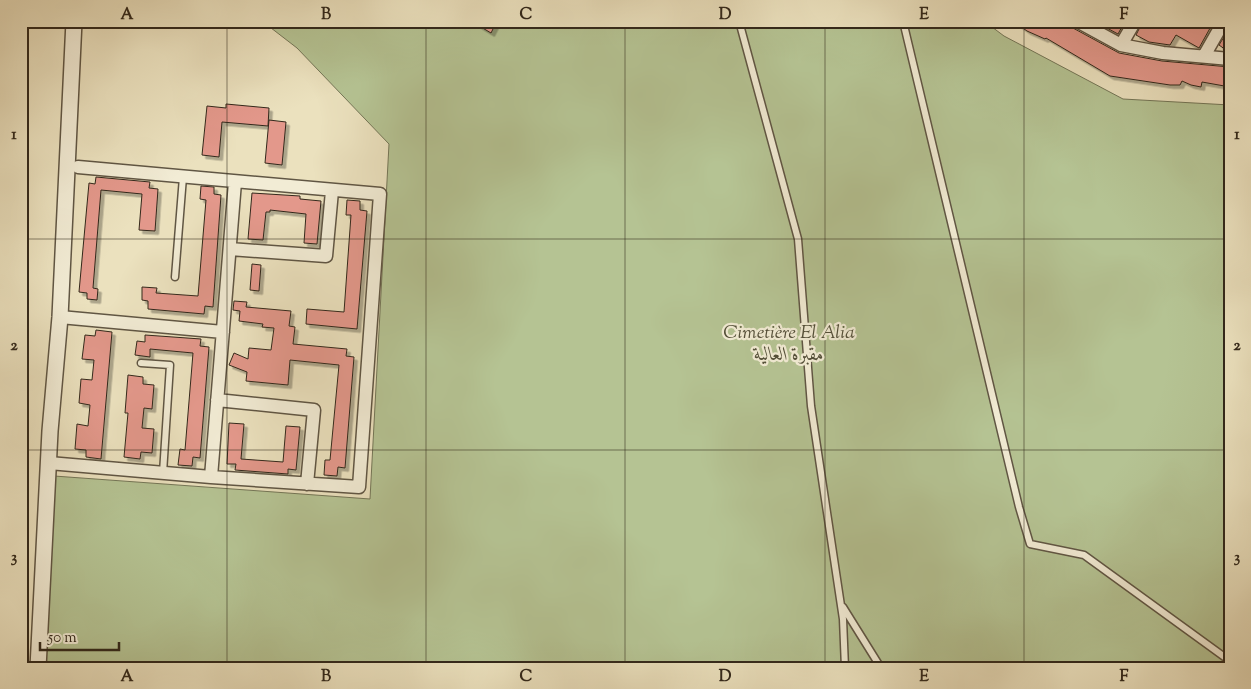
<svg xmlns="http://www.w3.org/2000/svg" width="1251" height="689" viewBox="0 0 1251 689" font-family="'Sorts Mill Goudy',Amiri,serif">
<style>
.green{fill:#b5c393;stroke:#747657}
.building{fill:#e3988b;stroke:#32281b;filter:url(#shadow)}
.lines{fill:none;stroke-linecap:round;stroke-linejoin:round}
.service-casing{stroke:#605644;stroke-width:9}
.minor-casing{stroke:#605644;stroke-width:15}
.tertiary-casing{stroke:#605644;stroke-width:18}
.service{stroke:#f2ecd5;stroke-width:6}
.minor{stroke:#f2ecd5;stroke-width:12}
.tertiary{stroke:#f2ecd5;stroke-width:15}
.grid{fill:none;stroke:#32281b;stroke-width:1;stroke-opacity:0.55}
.labels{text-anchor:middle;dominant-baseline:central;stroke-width:4.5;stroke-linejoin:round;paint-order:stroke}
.park-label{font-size:19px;font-style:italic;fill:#534f39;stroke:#f2ecd5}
.neatline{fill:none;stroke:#32281b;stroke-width:2}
.grid-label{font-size:16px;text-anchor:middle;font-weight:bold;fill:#32281b}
</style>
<defs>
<filter id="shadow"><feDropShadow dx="3.5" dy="3.5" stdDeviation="0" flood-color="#0004"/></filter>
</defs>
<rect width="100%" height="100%" fill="#ebe1be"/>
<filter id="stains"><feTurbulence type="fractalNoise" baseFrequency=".004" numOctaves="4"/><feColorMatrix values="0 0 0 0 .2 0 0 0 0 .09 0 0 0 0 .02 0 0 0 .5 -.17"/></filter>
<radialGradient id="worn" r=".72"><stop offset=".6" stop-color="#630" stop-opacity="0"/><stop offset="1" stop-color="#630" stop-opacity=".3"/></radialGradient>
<path class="green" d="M262,21H984L1004,36L1123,99L1230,105V668H43L54,476L370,499L389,144L297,48Z"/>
<path class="building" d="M471,21H497L491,33Z
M1013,21H1069L1073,28L1119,53L1162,61L1230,67V87L1202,82L1201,87L1191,85L1182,81L1180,85H1170L1110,76L1046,38L1045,39L1027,31Z
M1094,21H1125L1118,34Z
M1143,21H1214L1199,48L1176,35L1170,45L1149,42L1136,35Z
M1230,27V51L1226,50L1219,45Z
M226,104L269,108L268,126L222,122L219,157L202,155L207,106L226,108Z
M269,120L286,122L282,165L265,163Z
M96,177L150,182L149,188L158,189L155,231L139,230L142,194L101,190L93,288L98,289L97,300L87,299V293L79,292L89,183L95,184Z
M201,186L214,187V194L221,195L213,307L205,306L204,314L148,309V301L142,300V287L157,288L156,293L198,296L206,200L200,199Z
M252,193L300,196V199L321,201L317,244L304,243L306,214L270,210V212H266L263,240L248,239Z
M347,200L360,201V210L367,211L357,329L306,324L307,309L344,312L351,215H346Z
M252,264L261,265L259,291L250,290Z
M234,301L247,302L246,307L291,311L289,326L295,327L293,344L347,349L346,356L354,357L345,468L338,467L337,476L324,475L325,460H330L339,365L290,360L288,385L246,381L247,372L229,365L234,353L248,359L249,348L271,350L274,328L262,327L263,324L239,321L240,311L233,310Z
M96,330L112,332L101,459L86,457V450L75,449L77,424L88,426L90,405L79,403L81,379L92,380L94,360L82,359L85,335L95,336Z
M145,335L201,339L200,346L209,347L200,458L193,457L192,466L178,465L180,449L185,450L193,353L150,349V357L135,355L137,341L145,342Z
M128,375L143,377V384L154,385L152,409L144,408L142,428L154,429L152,453L141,452L140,459L124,457L128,413H125Z
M229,423L244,424L241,459L283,462L286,426L300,427L296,470L288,469V474L235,470L236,464H227Z"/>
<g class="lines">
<g class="service-casing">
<path id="service" d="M739,21L798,239L811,406L843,619L845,668
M903,21L1019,507L1030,544L1084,555L1230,661
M175,277L183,177
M141,363L170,365L163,473
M843,607L881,668"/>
</g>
<g class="minor-casing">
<path id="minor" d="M1077,21L1121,45L1163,53L1230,59
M1121,45L1135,21
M1204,56L1224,21
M230,249L326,256L332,191
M60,317L223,332
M217,400L314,410L307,484
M49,463L211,477L359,487L380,194L78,167
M211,477L235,182"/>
</g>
<g class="tertiary-casing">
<path id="tertiary" d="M38,668L50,431L60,317L74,21"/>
</g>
<use href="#service" class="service"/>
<use href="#minor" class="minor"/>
<use href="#tertiary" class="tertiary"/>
</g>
<path class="grid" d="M227,21V668M426,21V668M625,21V668M825,21V668M1024,21V668M21,239H1230M21,450H1230"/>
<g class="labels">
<g class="park-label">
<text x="789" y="333">Cimetière El Alia<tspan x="789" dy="22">مقبرة العالية</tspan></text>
</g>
</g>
<rect width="1251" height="689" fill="none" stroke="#ebe1be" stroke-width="55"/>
<path d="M40 642v8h79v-8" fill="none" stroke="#32281b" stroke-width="2.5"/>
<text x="48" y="642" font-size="15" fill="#32281b" stroke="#f2ecd5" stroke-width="4" paint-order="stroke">50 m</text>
<rect x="28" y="28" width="1196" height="634" class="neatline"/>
<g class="grid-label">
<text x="127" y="19">A</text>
<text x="326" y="19">B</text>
<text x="526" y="19">C</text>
<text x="725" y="19">D</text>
<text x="924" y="19">E</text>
<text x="1124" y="19">F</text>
<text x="14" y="139">1</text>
<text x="1237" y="139">1</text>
<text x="14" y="350">2</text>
<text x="1237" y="350">2</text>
<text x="14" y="562">3</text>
<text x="1237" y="562">3</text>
<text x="127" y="681">A</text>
<text x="326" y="681">B</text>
<text x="526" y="681">C</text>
<text x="725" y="681">D</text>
<text x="924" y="681">E</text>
<text x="1124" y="681">F</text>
</g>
<rect width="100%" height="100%" filter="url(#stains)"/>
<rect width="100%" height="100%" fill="url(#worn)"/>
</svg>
